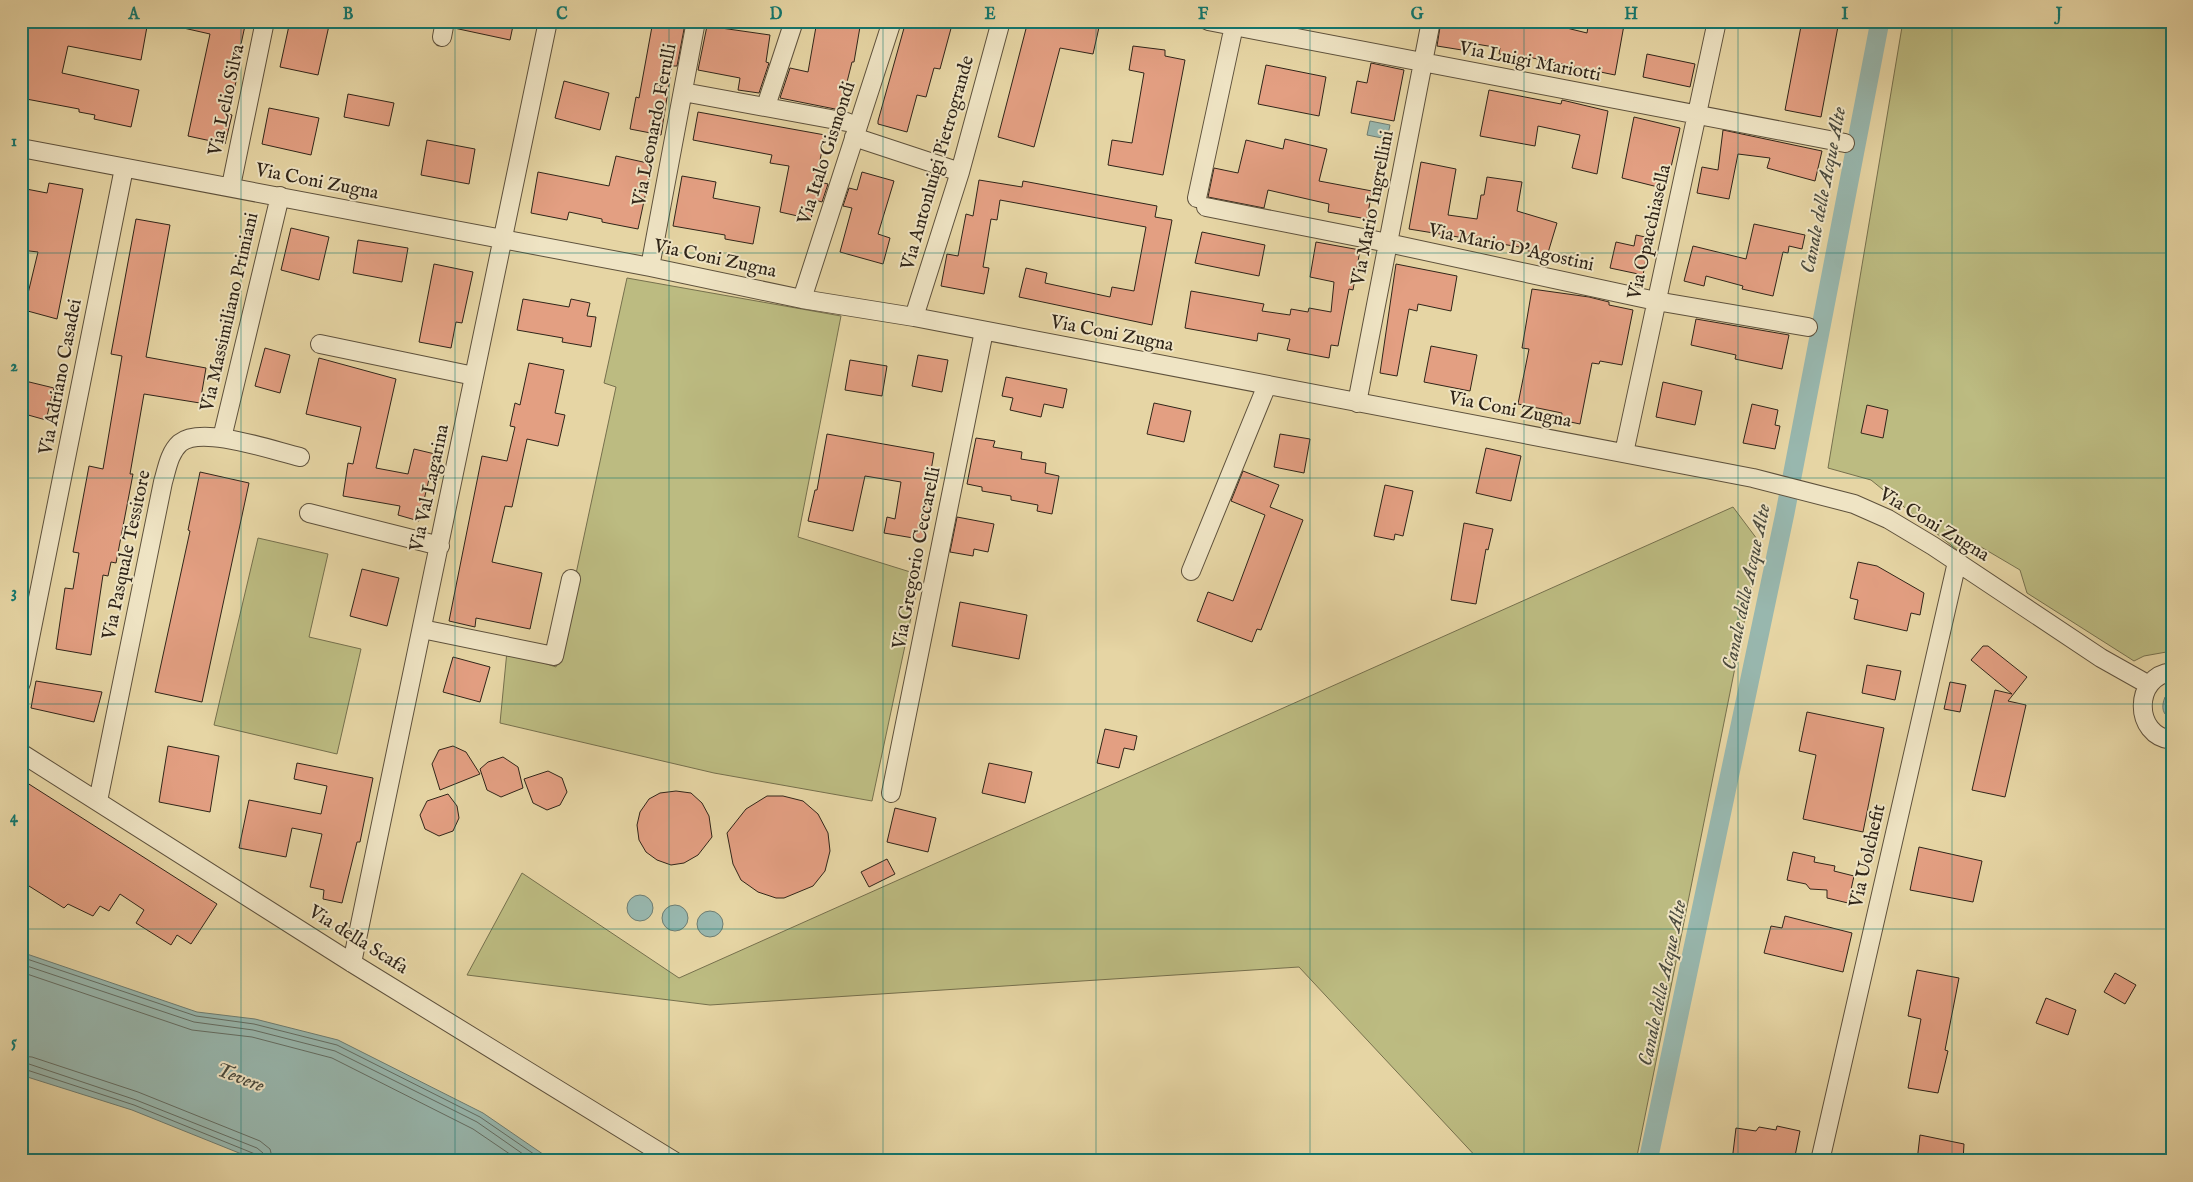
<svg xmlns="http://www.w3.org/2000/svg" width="2193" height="1182" viewBox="0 0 2193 1182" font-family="'IM FELL English',serif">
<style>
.green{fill:#bcbb81;stroke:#76704d}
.water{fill:#98b7ae;stroke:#6e7d72}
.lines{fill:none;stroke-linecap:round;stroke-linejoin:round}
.shore{stroke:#646e64;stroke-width:1}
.canal{stroke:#98b7ae;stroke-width:19}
.building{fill:#e39f82;stroke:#302519}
.minor-casing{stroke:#5e513c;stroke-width:20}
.minor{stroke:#efe4c4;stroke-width:18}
.grid{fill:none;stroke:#0f766e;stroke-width:1;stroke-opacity:0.55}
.labels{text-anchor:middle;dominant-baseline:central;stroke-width:4;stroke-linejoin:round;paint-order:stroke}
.street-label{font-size:19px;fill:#302519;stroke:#efe4c4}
.water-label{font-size:20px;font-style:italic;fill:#4a4a3e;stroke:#efe4c4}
.neatline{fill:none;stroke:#0f766e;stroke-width:2}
.grid-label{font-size:16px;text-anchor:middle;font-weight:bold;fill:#0f766e}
</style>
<rect width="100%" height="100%" fill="#e6d5a4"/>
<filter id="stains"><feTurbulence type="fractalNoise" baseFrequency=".004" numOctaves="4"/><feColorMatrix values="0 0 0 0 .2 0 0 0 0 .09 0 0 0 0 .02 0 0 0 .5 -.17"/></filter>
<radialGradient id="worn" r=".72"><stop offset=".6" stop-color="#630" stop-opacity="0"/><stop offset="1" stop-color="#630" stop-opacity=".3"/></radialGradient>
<path class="green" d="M1903,21H2172V651L2144,656L2134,661L2027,593L2020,570L1981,547L1957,550L1871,480L1828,468Z
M627,278L841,316L798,537L920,575L872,801L714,773L500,723L507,651L556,667L616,387L604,383Z
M1733,507L1760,543L1636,1161H1480L1299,967L710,1005L467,975L522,873L679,978Z
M258,538L328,554L309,637L361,649L337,754L214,725Z"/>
<path class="water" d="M1370,121L1390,125L1387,139L1367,135Z
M2172,692V719C2162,715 2161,707 2165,697Z
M627 908a13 13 0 1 1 26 0a13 13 0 1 1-26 0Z
M662 918a13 13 0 1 1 26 0a13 13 0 1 1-26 0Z
M697 924a13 13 0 1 1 26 0a13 13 0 1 1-26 0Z
M21,952L197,1012L255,1019L338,1040L483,1113L553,1161H259L132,1110L21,1075Z"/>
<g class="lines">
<path class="shore" d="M21,957L196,1016L254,1024L337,1045L480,1117L544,1161
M21,964L194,1022L253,1030L335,1051L477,1122L533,1161
M21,972L192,1030L252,1037L332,1058L473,1129L520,1161
M21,1056L32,1057L138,1092L260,1141L270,1149L273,1161
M21,1064H29L136,1100L257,1148L263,1153L265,1161
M21,1070H27L134,1105L255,1154L259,1161"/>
<path class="canal" d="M1648,1161L1785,513L1880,21"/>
</g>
<path class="building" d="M21,21H148L141,60L68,46L62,73L139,90L131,127L94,119L95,115L79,112V109L21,98Z
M180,21H246L238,58H241L229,114L232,115L225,144L188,136L210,34L179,27Z
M290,21H330L318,75L280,67Z
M455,21H514L510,40L454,28Z
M653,21L685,24L677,66H672L661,135L630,129L636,97L639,98Z
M817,21H861L854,62H852L840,110L780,98L790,68L808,72Z
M906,21H953L940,69L934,68L926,97L917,95L907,132L878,124V121Z
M1028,21L1100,23L1093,54L1060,48L1034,147L998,137Z
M1441,21H1523L1536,23L1538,21L1587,33L1589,21L1624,25L1615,75L1523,56V58L1499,54L1500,48L1464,42L1462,50L1437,46Z
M1802,21H1839L1821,117L1785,110Z
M707,26L770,35L766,62L769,63L759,93L738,90L740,78L698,70Z
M1133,46L1165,50V56L1185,60L1163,175L1108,165L1112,140L1132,143L1144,73L1129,70Z
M1647,54L1695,64L1690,87L1643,77Z
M1371,63L1404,70L1394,121L1351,113L1357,81L1367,83Z
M1266,65L1326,77L1319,116L1258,104Z
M564,81L609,93L600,130L555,118Z
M1489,90L1561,104L1562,100L1608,111L1597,174L1572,168L1580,135L1538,126L1535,146L1480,136Z
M348,94L394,103L389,126L344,117Z
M269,108L319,118L311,155L262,144Z
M698,112L825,135L816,181L828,184L822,202L815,200L811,219L780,212L789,166L770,163L772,155L693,140Z
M1634,117L1680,128L1666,189L1622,178Z
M1723,130L1822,151L1815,181L1767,168L1770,158L1738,154L1729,199L1697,193L1702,167L1718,170Z
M1285,139L1327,149L1319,181L1372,191L1367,219L1328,212L1329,204L1268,190L1264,208L1208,197L1214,168L1238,173L1246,140L1283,149Z
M427,140L475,149L469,184L421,175Z
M616,156L652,164L638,229L602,222V219L569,212L567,220L531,213L538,172L609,186Z
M1421,162L1456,169L1448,215L1477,219L1481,195H1484L1487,177L1522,182L1517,211L1557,223L1547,256L1525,250L1526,248L1409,229Z
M862,172L894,181L878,234L890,238L883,264L840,252L852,208L843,206L849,188L857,190Z
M682,176L716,182L713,198L760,207L753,244L725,239V235L673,226Z
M979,180L1022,187L1023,181L1157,206L1155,217L1172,220L1152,325L1019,297L1026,268L1047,273L1045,283L1110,297L1112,287L1134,291L1146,227L1000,200L997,220L991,219L983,267L989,268L984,294L941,286L947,254L958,256L966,214L973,216Z
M49,183L83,189L57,319L24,310L38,252L21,250V188L47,193Z
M136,219L170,225L146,357L206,368L200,403L144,394L130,474H133L116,563L111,562L108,576L103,575L91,655L56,649L65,588L73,589L79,553L73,552L89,466L103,469L122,356L111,354Z
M1754,224L1805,235L1802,249L1789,246L1788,253L1783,252L1773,296L1742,289L1743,286L1706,276L1704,286L1684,281L1693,246L1746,259Z
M291,228L329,237L319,280L281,270Z
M1202,232L1265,245L1259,276L1195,263Z
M1636,235L1650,238L1643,275L1610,268L1616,242L1634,246Z
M358,240L408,248L402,282L353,273Z
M1316,242L1360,250L1353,290L1349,289L1338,346L1331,345L1329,358L1287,350L1290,339L1258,333L1257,341L1185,328L1191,291L1264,304L1262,311L1290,315L1291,309L1308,312L1309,308L1331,312L1334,282L1310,277Z
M434,264L473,272L462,323L456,322L451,348L419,342Z
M1396,264L1457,276L1451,311L1418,304L1417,311L1409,309L1397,376L1380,373Z
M1532,289L1589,297L1609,302V305L1633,310L1622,365L1600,361L1599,364L1592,363L1580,424L1561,420L1562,413L1518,404L1529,349L1522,348Z
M523,299L569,307L571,299L590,303L587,316L596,317L591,347L562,342L563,338L517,330Z
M1696,319L1789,335L1782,369L1735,359L1736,355L1691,345Z
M1431,346L1477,355L1470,391L1424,382Z
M265,348L290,355L280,393L255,386Z
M918,355L948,360L942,392L912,386Z
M319,358L396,379L376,468L408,474L414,449L435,454L419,521L398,515L400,506L343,496L348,463L353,464L361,427L306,414Z
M850,360L887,366L882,396L845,390Z
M529,363L564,370L555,413L565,415L558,446L527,439L512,507L505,506L492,562L542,573L530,629L476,618L475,627L449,621L482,456L507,461L515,427L510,426L515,403L520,405Z
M1006,377L1067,389L1063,408L1044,404L1041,417L1010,410L1013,398L1002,396Z
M21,380L54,388L46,420L21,413Z
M1663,382L1702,391L1695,425L1656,417Z
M1154,403L1191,411L1184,442L1147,434Z
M1752,404L1778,410L1775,425L1780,426L1775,449L1743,443Z
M1867,405L1888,410L1883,438L1861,433Z
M827,434L934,453L926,500L932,501L925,540L884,533L887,517L895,519L901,482L865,476L853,531L808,521L815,490H817Z
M1280,434L1310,439L1304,473L1274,467Z
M976,438L995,441L993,447L1022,452L1021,459L1046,463L1045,473L1059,476L1052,514L1037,511L1038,505L1011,500V496L982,491V487L967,484Z
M1486,448L1521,456L1511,501L1476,493Z
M1243,471L1279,485L1270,507L1303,520L1261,630L1257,629L1252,642L1197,621L1208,592L1233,601L1265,515L1231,501Z
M200,472L249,483L202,702L155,692L190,531L188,530Z
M1385,485L1413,491L1403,536L1395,534L1394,540L1374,536Z
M957,517L994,524L988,552L974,549L973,556L950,552Z
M1464,523L1493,529L1488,550L1486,549L1476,604L1451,600Z
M1858,562L1877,566L1924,593L1920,615L1911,613L1907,631L1854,619L1858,600L1850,598Z
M362,569L399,578L387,626L350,616Z
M960,602L1027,615L1019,659L952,646Z
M1983,646H1988L2027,677L2008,701L2026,705L2005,797L1972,790L1995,690L2012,694L1971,660Z
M453,657L490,667L480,702L443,692Z
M1867,665L1901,671L1895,700L1862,693Z
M36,681L102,692L94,722L31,708Z
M1950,682L1966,685L1960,712L1944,709Z
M1807,712L1884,728L1863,832L1803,819L1816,755L1799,751Z
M1105,729L1137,736L1134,750L1124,748L1119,768L1097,763Z
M168,746L219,756L210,812L159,802Z
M453,746L466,752L480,774L440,790L432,764L439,750Z
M503,757L518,767L523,788L501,797L487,790L480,769L488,762Z
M297,763L373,778L360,842H357L342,903L323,899L324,890L310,887L322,834L292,828L286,857L239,848L249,800L321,814L327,786L294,779Z
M989,763L1032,772L1025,803L982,793Z
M548,771L562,778L567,792L560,805L547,810L533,803L524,779Z
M21,779L217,904L191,944L177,935L171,945L136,923L144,910L120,894L109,911L100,906L93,916L68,904L64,908L21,881Z
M676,791L691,793L702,803L709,816L712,837L698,855L684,863L671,865L657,860L646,852L639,840L637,825L640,812L649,799L660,793Z
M448,794L457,806L459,818L453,831L439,836L425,829L420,815L427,801Z
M767,796H783L803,801L818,814L828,833L830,851L825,871L813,886L784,898H776L758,892L741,880L733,864L727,833L746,809Z
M895,808L936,818L928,852L887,842Z
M1919,847L1982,861L1973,902L1910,890Z
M1793,852L1815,857L1814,862L1835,866L1834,871L1854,876L1848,903L1827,898V890L1810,889L1806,884L1787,880Z
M887,859L895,874L869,887L861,872Z
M1785,916L1852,933L1843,972L1764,953L1771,926L1782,928Z
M1917,970L1959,978L1945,1050L1948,1051L1938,1093L1908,1088L1921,1019L1908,1016Z
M2115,973L2136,985L2125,1004L2104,992Z
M2046,998L2076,1010L2068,1035L2036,1023Z
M1777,1126L1800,1131L1794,1161L1774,1157L1773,1161L1756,1158L1753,1161H1732L1736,1128L1756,1131L1759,1127L1776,1130Z
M1920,1135L1964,1144L1963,1161H1917Z"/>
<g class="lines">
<g class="minor-casing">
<path id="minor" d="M1208,21L1845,143
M442,37L445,21
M683,92L847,122
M766,106L794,21
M854,137L960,172
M21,148L650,267L802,299L914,317L1753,478L1854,504L1888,519L1933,546L2101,658L2149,685
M231,186L265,21
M1197,198L1235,21
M1206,207L1388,243L1656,301L1808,327
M650,267L696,21
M802,299L892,21
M914,317L960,172L1001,21
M320,344L474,376
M1357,403L1431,21
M222,438L280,196
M1624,453L1717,21
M309,513L440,546
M1191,571L1267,385
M422,629L554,656L571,579
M2172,672C2133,676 2133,736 2172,740
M21,683L124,168
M21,753L352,963L674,1161
M891,793L984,331
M98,801L163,482C167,469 169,453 180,443C202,425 274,451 300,457
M352,963L548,21
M1820,1161L1957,562"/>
</g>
<use href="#minor" class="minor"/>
</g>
<path class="grid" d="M241,21V1161M455,21V1161M669,21V1161M883,21V1161M1096,21V1161M1310,21V1161M1524,21V1161M1738,21V1161M1952,21V1161M21,253H2172M21,478H2172M21,704H2172M21,929H2172"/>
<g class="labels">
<g class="street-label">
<text transform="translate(1530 62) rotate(11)">Via Luigi Mariotti</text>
<text transform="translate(227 100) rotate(-78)">Via Lelio Silva</text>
<text transform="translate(655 125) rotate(-79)">Via Leonardo Ferulli</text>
<text transform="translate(827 153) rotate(-72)">Via Italo Gismondi</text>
<text transform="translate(938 163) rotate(-74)">Via Antonluigi Pietrogrande</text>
<text transform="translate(317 182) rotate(11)">Via Coni Zugna</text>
<text transform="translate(1373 208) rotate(-79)">Via Mario Ingrellini</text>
<text transform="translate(1650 232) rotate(-77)">Via Opacchiasella</text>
<text transform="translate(1511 248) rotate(12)">Via Mario D'Agostini</text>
<text transform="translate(715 259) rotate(12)">Via Coni Zugna</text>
<text transform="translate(230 312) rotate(-77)">Via Massimiliano Primiani</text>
<text transform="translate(1112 334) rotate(11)">Via Coni Zugna</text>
<text transform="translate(61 377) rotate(-79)">Via Adriano Casadei</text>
<text transform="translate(1510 410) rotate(11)">Via Coni Zugna</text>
<text transform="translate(430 488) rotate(-78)">Via Val Lagarina</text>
<text transform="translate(1934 525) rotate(31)">Via Coni Zugna</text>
<text transform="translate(127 555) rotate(-78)">Via Pasquale Tessitore</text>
<text transform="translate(917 558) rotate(-79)">Via Gregorio Ceccarelli</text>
<text transform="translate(1868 856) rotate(-77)">Via Uolchefit</text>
<text transform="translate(358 940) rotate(32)">Via della Scafa</text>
</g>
<g class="water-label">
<text transform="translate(1824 190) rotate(-79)">Canale delle Acque Alte</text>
<text transform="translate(1747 587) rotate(-78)">Canale delle Acque Alte</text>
<text transform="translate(1663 983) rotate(-78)">Canale delle Acque Alte</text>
<text transform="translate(240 1078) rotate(21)">Tevere</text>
</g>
</g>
<rect width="2193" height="1182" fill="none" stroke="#e6d5a4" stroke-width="55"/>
<rect x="28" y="28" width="2138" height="1126" class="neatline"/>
<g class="grid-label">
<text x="134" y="19">A</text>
<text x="348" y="19">B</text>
<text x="562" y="19">C</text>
<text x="776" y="19">D</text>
<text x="990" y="19">E</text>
<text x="1203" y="19">F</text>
<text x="1417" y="19">G</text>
<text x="1631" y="19">H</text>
<text x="1845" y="19">I</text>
<text x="2059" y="19">J</text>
<text x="14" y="146">1</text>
<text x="14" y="371">2</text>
<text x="14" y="597">3</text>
<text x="14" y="822">4</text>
<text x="14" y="1047">5</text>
</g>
<rect width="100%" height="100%" filter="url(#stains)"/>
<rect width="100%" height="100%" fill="url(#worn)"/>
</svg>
